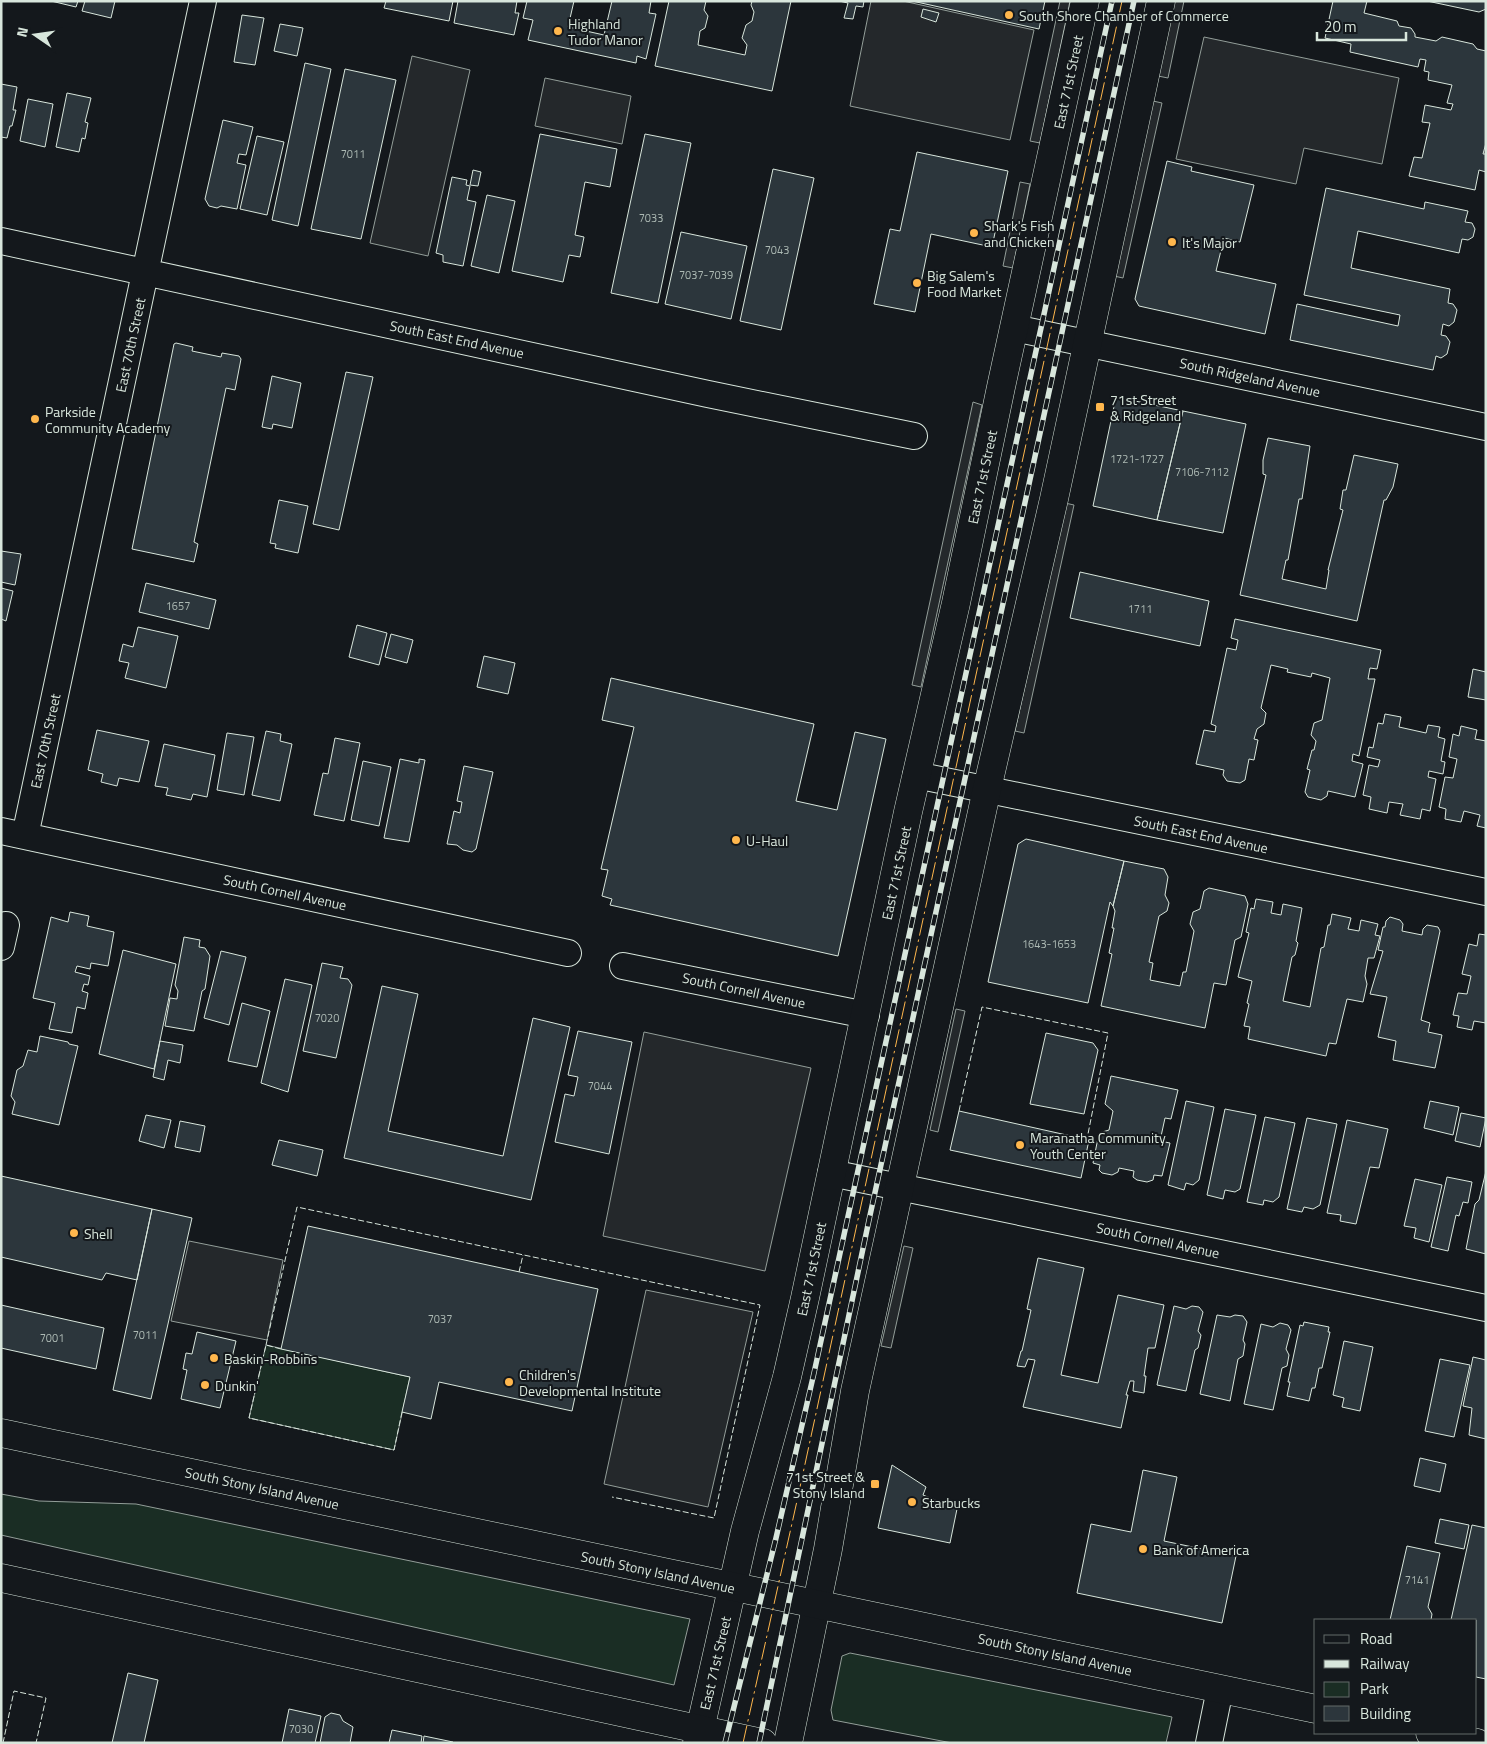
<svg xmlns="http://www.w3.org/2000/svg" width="1487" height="1744" viewBox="0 0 1487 1744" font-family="'Titillium Web',sans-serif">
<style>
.green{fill:#1a2d24;stroke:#939e99}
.parking{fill:#24282b;stroke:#939e99}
.building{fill:#2c363c;stroke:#d8e6dc}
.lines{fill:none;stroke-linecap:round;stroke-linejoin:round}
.minor-casing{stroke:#d8e6dc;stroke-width:28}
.secondary-casing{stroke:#d8e6dc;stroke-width:29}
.trunk-casing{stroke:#d8e6dc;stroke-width:29}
.minor{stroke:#14181c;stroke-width:26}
.secondary{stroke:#14181c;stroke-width:28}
.trunk{stroke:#14181c;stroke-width:28}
.rail-casing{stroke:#d8e6dc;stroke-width:5.5}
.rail{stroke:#14181c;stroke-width:4;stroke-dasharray:11;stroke-linecap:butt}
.fence{stroke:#d8e6dc;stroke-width:1;stroke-dasharray:6 2.5;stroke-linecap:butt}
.power{stroke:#ffb74d;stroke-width:1;stroke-dasharray:18 4 2.5 4;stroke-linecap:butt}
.poi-dot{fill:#ffb74d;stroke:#14181c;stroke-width:2}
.labels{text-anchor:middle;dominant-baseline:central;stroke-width:4;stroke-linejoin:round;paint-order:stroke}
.number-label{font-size:11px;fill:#adbab4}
.poi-label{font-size:14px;fill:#d8e6dc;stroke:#14181c;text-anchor:start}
.street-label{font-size:14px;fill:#d8e6dc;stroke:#14181c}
</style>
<rect width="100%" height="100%" fill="#14181c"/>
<path class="green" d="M266,1345L410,1377L394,1450L249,1418Z
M1,1494L39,1501L136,1504L690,1619L674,1685L1,1535Z
M850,1653L1172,1717L1166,1743H952L833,1720L831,1710L842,1656Z"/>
<path class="parking" d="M871,1H903L1034,30L1010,140L850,106Z
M1060,1H1070L1040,143L1030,141Z
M1174,1H1184L1168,78L1158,76Z
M1204,37L1399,78L1382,164L1304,148L1296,184L1176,159Z
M412,56L470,70L428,256L370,243Z
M545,78L631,96L622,144L535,126Z
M1153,101L1162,103L1123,278L1114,276Z
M1020,182L1030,184L1013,268L1003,266Z
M973,402L982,405L921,687L912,685Z
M1065,503L1074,505L1024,733L1015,731Z
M956,1009L965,1011L938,1132L930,1130Z
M644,1032L811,1068L765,1271L603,1236Z
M189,1241L283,1260L267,1340L171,1321Z
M904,1246L913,1248L891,1348L881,1346Z
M646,1290L753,1312L708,1507L604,1484Z"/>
<path class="building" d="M51,1H78L76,7Z
M85,1H115L111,18L82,11Z
M386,1H453L449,21L384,8Z
M458,1H517L515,13H519L514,35L454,23Z
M527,1H574L568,27L604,35L612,1H651L649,13L656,14L646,59L637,56L636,63L528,40L533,20L523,18Z
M669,1H706L704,10L708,16L705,28L700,31L698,45L745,55L747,45L742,38L746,25L752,21L754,12L751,5L752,1H791L772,91L655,66Z
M839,1H864L863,7L856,6L853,19L844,18L848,3Z
M912,1H1045L1039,29Z
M1333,1H1367L1364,13L1397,21L1399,26L1411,28L1415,34V37L1436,41L1442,37L1473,44L1477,49L1486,51V143L1483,154H1486V172L1479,170L1475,190L1409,176L1414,157L1422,158L1430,123L1422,122L1425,105L1451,110L1453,104L1447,103L1452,85L1428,80L1429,72L1424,71L1426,60L1420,59L1418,67L1350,52L1351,44L1325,38Z
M1427,1H1486V9L1479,12Z
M923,9L939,13L936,22L921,17Z
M242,15L264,18L255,65L234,62Z
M280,24L303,28L297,56L274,51Z
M305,63L331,69L298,226L272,220Z
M345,69L396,80L361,239L311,229Z
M1,84L17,87L13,110H16L12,126H10L7,138L1,137Z
M67,93L91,98L85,122L88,123L85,139L82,138L79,152L56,147Z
M28,99L53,104L45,147L20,141Z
M223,120L253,127L246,155L239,154L237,163L246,165L237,209L221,206L217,208L209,206L205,199Z
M540,134L617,149L610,187L585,182L575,235L584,237L580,257L569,255L563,282L512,271Z
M645,134L691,143L658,303L611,293Z
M257,136L284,142L267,215L240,209Z
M917,152L1008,171L992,247L931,234L915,312L874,304L890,229L900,231Z
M1167,161L1192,167L1191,171L1254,185L1240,242L1224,238L1216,271L1276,284L1265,334L1139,306L1135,299Z
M773,169L814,178L781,330L740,321Z
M473,170L481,172L478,186L470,185Z
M452,177L467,180L466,185L470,186L467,200L476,202L463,266L443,262V255L436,253Z
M1326,188L1424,209L1425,202L1468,211L1465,222L1472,223L1475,229L1473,237L1468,240L1462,239L1459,253L1358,231L1351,268L1450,289L1448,303L1453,304L1457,310L1454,322L1449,326L1443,324L1441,335L1446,336L1450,342L1447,354L1441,358L1436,356L1433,370L1290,340L1297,304L1398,326L1400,315L1304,295Z
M487,195L515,201L499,273L471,266Z
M681,232L747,246L731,319L665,304Z
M176,343L193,347L192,351L221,357L222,353L239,356L241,359L235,390L226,388L194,542L198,544L194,562L132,549L174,344Z
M346,372L373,377L339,530L313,524Z
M272,376L301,383L292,428L273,424L272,429L262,427Z
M1116,397L1183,411L1157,520L1093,506Z
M1183,411L1246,424L1223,533L1157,520Z
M1268,438L1310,446L1302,499H1299L1288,560H1286L1282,579L1326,589L1329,570H1328L1343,510L1340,509L1343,490H1346L1354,455L1398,464L1393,487L1386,500H1384L1357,621L1240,595L1266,475L1263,474V460Z
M279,500L308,506L298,553L275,548L276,544L270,543Z
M1,551L21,554L15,585L1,582Z
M1080,572L1209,601L1200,646L1070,618Z
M146,583L216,600L209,629L139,612Z
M1,588L13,591L6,621L1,619Z
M1235,619L1381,650L1377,669L1370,668L1368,679H1375L1359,756L1353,754L1352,761L1363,764L1355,797L1328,791L1327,796L1321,800L1308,797L1305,792L1310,770L1307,769L1312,750H1314L1316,741L1311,735L1314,723L1322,720L1330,678L1312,673L1311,677L1287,672L1288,669L1271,665L1261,708L1266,713L1264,724L1257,729L1254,739L1258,740L1254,760L1249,759L1245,780L1240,783L1227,781L1223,775L1224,770L1196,764L1204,730L1215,732L1216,726L1211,724L1227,648L1236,650L1238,640L1231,638Z
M357,625L387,633L379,665L349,657Z
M138,627L178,636L166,688L125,678L129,663L119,661L123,644L133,647Z
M391,634L413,640L407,663L385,657Z
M484,656L515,663L508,694L477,687Z
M1473,669L1486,672V700L1468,697Z
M611,678L814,724L796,801L837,810L855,732L886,739L838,956L610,905L612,899L602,896L608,870L601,869L634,727L602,720Z
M1385,714L1401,717L1399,727L1426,733L1428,725L1440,727L1438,737L1445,739L1441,761L1445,762L1443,774L1429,771L1428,777L1436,779L1430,811L1422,809L1420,819L1400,815L1403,804L1389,802L1387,813L1369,809L1371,797L1363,795L1369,765L1378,767L1380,760L1367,757L1369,747L1373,748L1378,723L1383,724Z
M1461,726L1477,730L1475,739L1486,741V828L1477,826L1480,815L1464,811L1461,822L1445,819L1446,809L1439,807L1445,777L1453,778L1457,759L1449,757L1453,734L1459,736Z
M97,730L149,741L139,782L119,778L117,786L101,782L103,774L88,770Z
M266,731L281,734L280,741L292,744L280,801L252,795Z
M227,733L254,737L244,795L217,790Z
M335,738L360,743L344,821L314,815L323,773L328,774Z
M164,744L215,755L207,797L193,794L191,800L166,795L168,788L155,786Z
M400,759L419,763V759L425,760L409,842L384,838Z
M363,761L391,767L379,826L351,820Z
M464,766L493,772L476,849L472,852L463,850L457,845L447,844L454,811L460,813L462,802L457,801Z
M1026,839L1124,861L1113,906L1110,902L1088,1003L988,982L1018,844Z
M1124,861L1164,869L1168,877L1165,895L1169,903L1167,911L1159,916L1149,962L1153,963L1150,980L1180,986L1183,972H1186L1194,931L1190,924L1193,912L1200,909L1204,891L1209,888L1245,896L1248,904L1241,937L1235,940L1226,985L1214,983L1205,1028L1101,1006L1112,954L1109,953L1114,928H1112L1115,911L1113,906Z
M1256,899L1273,902L1271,913L1281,915L1283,904L1302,908L1296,941L1298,943L1295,955L1292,957L1283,1001L1310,1007L1321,948L1324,947L1328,925H1330L1332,914L1351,918L1348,929L1359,931L1361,920L1378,924L1375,935L1380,936L1374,958H1368L1365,976L1367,984L1363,1002L1347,999L1336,1044L1329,1043L1326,1056L1248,1039L1250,1027L1244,1026L1249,1004L1247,1003L1252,981L1238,977L1249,933L1246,932L1251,908L1254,909Z
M70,912L89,916L87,926L114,932L108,966L91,963L90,969L77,966L75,972L90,976L88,985L84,984L82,991L88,993L85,1009L77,1007L72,1033L49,1029L55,1003L33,998L51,917L68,922Z
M1390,917L1400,920L1403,924L1402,931L1422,935L1423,929L1427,925L1438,927L1440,931L1421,1020L1430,1023L1428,1032L1442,1035L1435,1068L1393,1060L1396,1041L1378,1037L1387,997L1370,994L1383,951L1378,950L1383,927H1385L1386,921Z
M1479,934L1486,935V1023L1474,1021L1472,1030L1457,1027L1459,1016L1453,1015L1458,993L1467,994L1471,976L1462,974L1469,944L1477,946Z
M184,937L200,940L199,947L205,948L210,956L205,989L202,991L194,1031L165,1026L170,998L177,999L178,991L175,985Z
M123,950L176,964L154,1069L99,1054Z
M221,951L246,957L229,1025L204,1018Z
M322,963L343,967L340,978L348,979L352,985L336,1058L303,1051Z
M285,979L312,985L288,1092L261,1083Z
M382,986L418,994L388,1131L503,1156L533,1018L570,1027L531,1200L344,1158Z
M242,1003L270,1011L257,1067L228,1061Z
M578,1031L632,1042L609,1154L555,1142L565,1094L574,1096L578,1077L568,1075Z
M1046,1033L1093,1043L1098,1050L1084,1114L1030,1104Z
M40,1036L68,1042L69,1044L78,1046L59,1125L12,1114L15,1102L11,1096L17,1070L23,1066L28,1050L37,1052Z
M160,1041L183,1045L180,1063L168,1060L164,1080L153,1077Z
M1111,1076L1178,1090L1171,1119L1165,1118L1160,1141L1170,1143L1162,1176L1154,1175L1153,1180L1147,1182L1137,1180L1133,1177L1134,1171L1119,1168L1118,1172L1112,1175L1102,1173L1099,1170L1100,1165L1093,1163L1099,1133L1109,1130L1113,1111L1105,1104Z
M1186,1101L1214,1107L1199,1180L1193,1185L1186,1183L1184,1190L1168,1185Z
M1430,1101L1459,1107L1453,1135L1424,1128Z
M1225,1109L1256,1115L1240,1189L1235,1192L1225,1190L1223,1199L1207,1195Z
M959,1111L1089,1140L1081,1178L950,1150Z
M1461,1113L1486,1118L1480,1147L1455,1141Z
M146,1115L171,1120L164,1148L139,1141Z
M1265,1117L1295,1123L1279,1197L1273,1202L1264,1200L1263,1205L1247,1202Z
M1307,1118L1337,1124L1320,1205L1313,1209L1304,1207L1302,1212L1287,1209Z
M1347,1120L1388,1129L1379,1168L1370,1167L1356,1224L1340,1221L1341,1215L1327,1213Z
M180,1121L205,1126L200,1152L175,1147Z
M279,1140L323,1150L317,1176L272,1165Z
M1486,1171V1254L1466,1249L1475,1204L1479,1200Z
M1,1176L152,1209L137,1280L106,1273L102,1280L1,1257Z
M1447,1177L1472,1182L1468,1203L1463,1202L1459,1216L1456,1215L1448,1251L1431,1247Z
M1415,1179L1442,1185L1429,1242L1414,1238L1416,1228L1404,1226Z
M152,1209L192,1218L151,1399L113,1390Z
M308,1226L598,1289L572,1411L439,1382L431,1419L402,1412L410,1377L281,1349Z
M1038,1258L1084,1268L1061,1375L1098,1383L1118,1295L1164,1305L1155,1348H1148L1144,1376H1146L1144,1393L1133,1391L1134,1381H1130L1126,1395H1128L1121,1428L1023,1407L1035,1360L1028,1359L1025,1367L1017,1366L1021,1351H1022L1031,1310L1027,1309Z
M1,1305L104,1328L96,1369L1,1348Z
M1174,1306L1186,1309L1192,1306L1199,1307L1203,1312L1198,1331L1201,1335L1198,1348L1195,1350L1186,1391L1157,1385Z
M1217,1315L1230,1317L1235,1315L1243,1316L1247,1322L1243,1340L1245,1344L1243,1356L1238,1359L1230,1401L1200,1394Z
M1304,1322L1329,1327L1328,1332H1330L1322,1368H1319L1315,1388H1312L1309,1401L1287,1396L1290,1382H1288L1300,1325L1303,1326Z
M1280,1323L1288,1325L1291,1330L1286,1349L1289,1355L1287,1366L1282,1368L1273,1410L1244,1404L1261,1324L1273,1327Z
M197,1332L236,1341L220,1408L181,1399L187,1370L183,1369L186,1353L192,1354Z
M1344,1341L1373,1347L1360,1411L1342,1407L1344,1398L1333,1395Z
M1473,1357L1486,1360V1439L1469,1435L1472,1408L1463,1406Z
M1440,1359L1470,1365L1454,1437L1425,1431Z
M1420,1458L1446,1464L1440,1492L1414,1486Z
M892,1465L926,1487L923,1495L957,1509L950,1543L878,1528Z
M1143,1470L1177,1477L1164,1541L1236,1556L1222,1623L1077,1593L1091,1524L1131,1532Z
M1440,1519L1469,1525L1464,1549L1435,1543Z
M1472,1525L1486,1528V1679L1476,1677V1620H1451Z
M1407,1546L1440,1553L1428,1607L1432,1614L1431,1620H1390Z
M128,1673L158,1680L144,1743H112Z
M289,1709L321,1716L315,1743H282Z
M331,1713L340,1715L343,1721L353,1727L350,1743H320L325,1717Z
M392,1730L422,1736L421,1743H389Z
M424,1736L453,1742V1743H423Z"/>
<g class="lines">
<g class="minor-casing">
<path id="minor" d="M1,241L708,394L914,436
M1014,328L1486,427
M916,775L1486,892
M1,831L568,953
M25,836L203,1
M1,947L6,925
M623,966L866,1015
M831,1173L1486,1308
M1209,1743L1220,1689"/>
</g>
<g class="secondary-casing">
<path id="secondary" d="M697,1743L745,1531L787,1377L805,1298L908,812L956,603L1001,387L1085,1
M788,1743L828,1549L855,1391L987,789L1054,499L1161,1"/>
</g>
<g class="trunk-casing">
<path id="trunk" d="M1,1433L1316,1709
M1,1578L763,1743
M1430,1733L1477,1743"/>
</g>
<use href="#minor" class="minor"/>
<use href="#secondary" class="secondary"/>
<use href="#trunk" class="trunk"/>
<g class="rail-casing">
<path id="rail" d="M725,1743L776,1538L814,1373L1112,1
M759,1743L869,1220L1134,1"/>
</g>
<use href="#rail" class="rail"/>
<path class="fence" d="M959,1111L982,1007L1108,1033L1087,1139
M519,1272L523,1255
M266,1345L297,1207L760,1305L714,1518L612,1497
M281,1349L266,1345L249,1418L394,1450L402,1412
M3,1743L14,1691L46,1698L36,1743"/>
<path class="power" d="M743,1743L797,1501L1122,1"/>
</g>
<g class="poi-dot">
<circle cx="1009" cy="15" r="5"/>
<circle cx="558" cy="31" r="5"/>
<circle cx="974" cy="233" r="5"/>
<circle cx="1172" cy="242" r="5"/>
<circle cx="917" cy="283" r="5"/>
<rect x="1095" y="402" width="10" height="10" rx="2.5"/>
<circle cx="35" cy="419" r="5"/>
<circle cx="736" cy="840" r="5"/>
<circle cx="1020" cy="1145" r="5"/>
<circle cx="74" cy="1233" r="5"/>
<circle cx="214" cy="1358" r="5"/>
<circle cx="509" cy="1382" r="5"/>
<circle cx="205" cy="1385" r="5"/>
<rect x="870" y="1479" width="10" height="10" rx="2.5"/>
<circle cx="912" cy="1502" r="5"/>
<circle cx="1143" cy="1549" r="5"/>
</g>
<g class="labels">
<g class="number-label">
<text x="353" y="154">7011</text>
<text x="651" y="218">7033</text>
<text x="777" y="250">7043</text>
<text x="706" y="275">7037-7039</text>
<text x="1137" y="459">1721-1727</text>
<text x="1202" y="472">7106-7112</text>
<text x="178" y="606">1657</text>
<text x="1140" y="609">1711</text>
<text x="1049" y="944">1643-1653</text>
<text x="327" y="1018">7020</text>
<text x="600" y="1086">7044</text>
<text x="440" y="1319">7037</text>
<text x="145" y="1335">7011</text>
<text x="52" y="1338">7001</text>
<text x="1417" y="1580">7141</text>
<text x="301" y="1729">7030</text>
</g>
<g class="poi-label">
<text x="1019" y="15">South Shore Chamber of Commerce</text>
<text x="568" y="23">Highland<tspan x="568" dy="16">Tudor Manor</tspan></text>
<text x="984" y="225">Shark's Fish<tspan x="984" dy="16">and Chicken</tspan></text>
<text x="1182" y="242">It's Major</text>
<text x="927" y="275">Big Salem's<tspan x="927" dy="16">Food Market</tspan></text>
<text x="1110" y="399">71st Street<tspan x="1110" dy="16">&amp; Ridgeland</tspan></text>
<text x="45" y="411">Parkside<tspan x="45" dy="16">Community Academy</tspan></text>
<text x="746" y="840">U-Haul</text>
<text x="1030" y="1137">Maranatha Community<tspan x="1030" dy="16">Youth Center</tspan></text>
<text x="84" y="1233">Shell</text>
<text x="224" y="1358">Baskin-Robbins</text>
<text x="519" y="1374">Children's<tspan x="519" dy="16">Developmental Institute</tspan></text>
<text x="215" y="1385">Dunkin'</text>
<text x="865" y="1476" text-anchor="end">71st Street &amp;<tspan x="865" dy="16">Stony Island</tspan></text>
<text x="922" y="1502">Starbucks</text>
<text x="1153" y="1549">Bank of America</text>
</g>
<g class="street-label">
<text transform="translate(1068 82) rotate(-78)">East 71st Street</text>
<text transform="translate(457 339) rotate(12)">South East End Avenue</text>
<text transform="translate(130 345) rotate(-78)">East 70th Street</text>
<text transform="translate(1250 377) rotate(12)">South Ridgeland Avenue</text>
<text transform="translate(982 477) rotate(-78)">East 71st Street</text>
<text transform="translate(45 741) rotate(-78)">East 70th Street</text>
<text transform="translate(1201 834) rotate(12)">South East End Avenue</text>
<text transform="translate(896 873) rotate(-78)">East 71st Street</text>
<text transform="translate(285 892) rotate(12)">South Cornell Avenue</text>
<text transform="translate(744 990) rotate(12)">South Cornell Avenue</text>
<text transform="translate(1158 1240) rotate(12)">South Cornell Avenue</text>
<text transform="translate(811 1269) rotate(-78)">East 71st Street</text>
<text transform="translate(262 1488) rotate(12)">South Stony Island Avenue</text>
<text transform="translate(658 1572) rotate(12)">South Stony Island Avenue</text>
<text transform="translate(1055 1654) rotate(12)">South Stony Island Avenue</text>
<text transform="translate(715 1663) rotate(-77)">East 71st Street</text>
</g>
</g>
<rect width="1487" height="1744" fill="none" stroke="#d8e6dc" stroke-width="5"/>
<rect x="1314" y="1619" width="162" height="115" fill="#14181c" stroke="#626a69"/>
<rect x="1324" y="1635" width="25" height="8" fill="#14181c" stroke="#626a69"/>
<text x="1360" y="1644" font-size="15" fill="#d8e6dc">Road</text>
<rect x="1324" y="1660" width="25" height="8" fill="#d8e6dc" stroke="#626a69"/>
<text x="1360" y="1669" font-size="15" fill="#d8e6dc">Railway</text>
<rect x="1324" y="1682" width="25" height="15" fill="#1a2d24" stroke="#626a69"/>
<text x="1360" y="1694" font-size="15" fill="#d8e6dc">Park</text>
<rect x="1324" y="1706" width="25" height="15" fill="#2c363c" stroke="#626a69"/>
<text x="1360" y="1719" font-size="15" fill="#d8e6dc">Building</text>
<g transform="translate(35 35) rotate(283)" stroke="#14181c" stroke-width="4" paint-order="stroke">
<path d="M0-4L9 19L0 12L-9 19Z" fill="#d8e6dc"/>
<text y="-8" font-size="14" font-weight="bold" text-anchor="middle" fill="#d8e6dc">N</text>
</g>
<path d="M1317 32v8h89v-8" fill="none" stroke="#d8e6dc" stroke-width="2.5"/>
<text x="1324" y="32" font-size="15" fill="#d8e6dc" stroke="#14181c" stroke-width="4" paint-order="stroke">20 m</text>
</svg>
